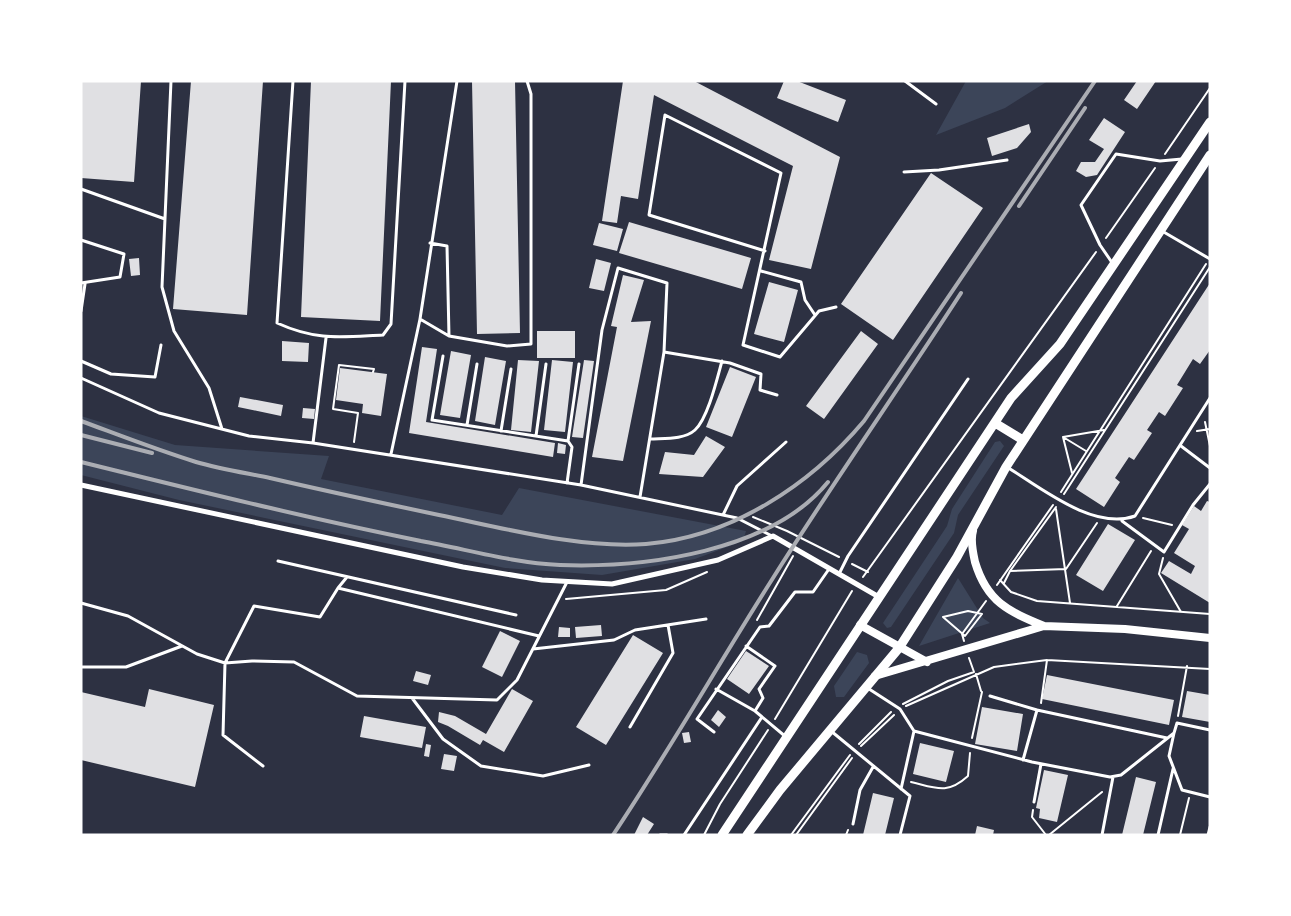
<svg xmlns="http://www.w3.org/2000/svg" width="1291" height="916" viewBox="0 0 1291 916" font-family="'IBM Plex Sans',sans-serif">
<style>
.green{fill:#3c4559}
.building{fill:#e0e0e3}
.lines{fill:none;stroke-linecap:round;stroke-linejoin:round}
.path{stroke:#fff;stroke-width:2}
.service{stroke:#fff;stroke-width:3}
.minor{stroke:#fff;stroke-width:5}
.tertiary{stroke:#fff;stroke-width:8}
.secondary{stroke:#fff;stroke-width:9}
.rail{stroke:#abadb3;stroke-width:4}
</style>
<rect width="100%" height="100%" fill="#2d3142"/>
<path class="green" d="M966,81H1048L1005,108L936,135Z
M81,416L175,445L329,456L321,479L502,515L519,488L746,531L743,541L695,559L602,575L505,568L179,500L81,475Z
M1000,441L1004,446L958,515L954,533L891,627L887,628L883,623L947,526L952,509L995,442Z
M958,578L983,618L990,623L919,646Z
M857,652L867,655L869,663L844,697H836L834,686Z"/>
<path class="building" d="M81,81H141L134,182L81,178Z
M191,81H263L247,315L173,309Z
M311,81H391L380,321L301,317Z
M472,81H515L520,333L477,334Z
M623,81H694L840,157L811,269L769,260L793,166L654,95L638,199L621,196L617,223L602,221Z
M784,81H797L846,100L838,122L777,98Z
M1137,81H1156L1137,109L1124,100Z
M1104,118L1125,132L1097,175L1086,177L1076,171L1081,162H1095L1104,149L1089,140Z
M1029,124L1031,132L1017,148L992,156L987,138Z
M931,173L983,208L893,340L841,304Z
M629,222L751,258L742,289L619,253Z
M599,223L623,229L617,251L593,245Z
M139,258L140,275L131,276L129,259Z
M596,259L611,263L604,291L589,288Z
M623,275L644,280L631,322L651,321L623,461L592,457L617,327L611,326Z
M769,282L798,290L784,342L754,334Z
M1210,283V350L1200,364L1193,359L1177,385L1183,388L1165,416L1159,412L1147,430L1152,433L1134,460L1129,457L1115,478L1120,482L1104,507L1076,489Z
M537,331H575V358H537Z
M861,331L878,344L824,419L806,406Z
M282,341L309,343L308,362L282,361Z
M422,347L437,349L426,422L555,443L553,457L409,433Z
M451,351L471,355L460,418L440,415Z
M485,357L506,361L495,425L475,421Z
M518,360L539,361L531,432L511,430Z
M552,360L573,362L565,432L544,430Z
M584,360L594,361L583,438L572,437Z
M730,367L756,377L732,437L706,427Z
M340,368L387,374L381,416L362,413L363,404L336,400Z
M240,397L283,405L281,416L238,407Z
M303,408L315,409L314,419L302,418Z
M706,436L725,447L703,477L659,474L665,452L694,455Z
M558,443L566,445L565,454L557,453Z
M1207,501L1210,502V603L1161,573L1169,561L1191,574L1195,566L1174,553L1189,529L1182,525L1194,506L1201,511Z
M1108,524L1135,540L1103,591L1076,575Z
M601,625L602,636L576,638L575,627Z
M559,627L570,628V637H558Z
M500,631L520,641L502,677L482,667Z
M633,635L663,653L606,745L576,727Z
M746,651L769,666L749,694L727,679Z
M416,671L431,675L428,685L413,681Z
M1047,675L1174,700L1169,725L1042,699Z
M149,689L214,705L195,787L81,760V692L145,707Z
M512,689L533,701L504,752L483,740L480,745L448,726L438,722L439,712L455,716L486,734Z
M1187,691L1210,695V722L1182,717Z
M982,707L1023,714L1017,751L975,744Z
M718,710L726,717L719,727L711,720Z
M364,716L426,727L422,748L360,737Z
M689,732L691,742L684,743L682,733Z
M920,743L954,751L946,782L913,774Z
M426,744L431,745L429,757L424,756Z
M444,754L457,756L454,771L441,769Z
M1044,770L1068,775L1057,822L1039,818L1040,809L1036,808Z
M1136,777L1156,782L1143,835H1122Z
M873,793L894,798L885,835H863Z
M643,817L654,824L647,835H634Z
M977,826L994,830L993,835H975Z"/>
<g class="lines">
<path class="path" d="M1165,154L1210,88
M1106,238L1155,168
M1205,422L1210,446
M1197,431L1210,429
M1063,437L1104,430
M1063,437L1072,473
M1063,437L1086,451
M354,442L358,413L333,409L339,365L374,369L373,372
M1061,492L1206,264
M1064,494L1210,267
M1056,509L1070,603
M753,517L787,531L839,557
M1143,518L1172,525
M1163,558L1159,574L1181,612
M852,564L868,572
M1010,571L1066,569L1097,523
M863,577L1096,252
M1000,580L1011,592L1037,601L1210,614
M1004,583L1010,571L1056,507
M997,585L1053,505
M566,599L666,590L707,572
M1117,606L1151,551
M968,611L982,614L965,636L943,617Z
M757,620L793,556
M964,641L962,634L986,601
M976,674L981,691
M1041,703L1047,660
M903,704L948,681L974,672L969,658
M906,706L994,667L1047,660L1210,669
M1178,716L1187,666
M775,719L852,591
M972,738L982,692
M859,744L891,712
M861,746L894,715
M911,782C936,788 947,795 968,776L970,753
M1033,810L1032,817L1046,835
M704,835L720,804L768,730
M791,835L850,755
M796,835L852,758
M846,835L848,830
M1049,835L1102,792
M1180,835L1189,798"/>
<path class="service" d="M171,81L162,287L174,331L209,388L222,429
M293,81L277,323C317,341 340,337 383,335L391,324L405,81
M905,81L936,104
M904,172L939,170L1007,160
M81,189L165,219
M1162,231L1210,259
M81,240L124,254L120,277L81,283
M430,243L447,246L449,336
M765,251L649,215L665,115L781,173L743,345L780,357L819,311L836,307
M1113,264L1100,245L1081,205L1116,154L1160,161L1182,159
M761,271L801,282L805,300L815,315
M81,311L85,284
M420,319L449,336L507,346L531,344V94L527,81
M664,352L730,363L761,374L760,390L777,395
M443,356L432,420L568,441L572,447L567,483
M81,361L111,374L155,377L161,345
M81,378L159,413L249,436L313,443L581,485L737,518L772,536
M467,425L477,364
M501,431L511,369
M536,436L546,364
M650,439C663,438 684,440 695,430C708,418 717,379 722,361
M568,441L579,364
M313,443L326,338
M1181,446L1210,468
M391,454L420,319L457,81
M1007,467C1041,488 1094,531 1135,516L1210,398
M581,485L602,330L618,268L667,283L664,352L640,497
M723,515L737,486L786,442
M1122,521L1164,552L1193,505L1210,484
M278,561L516,615
M839,574L848,556L968,379
M338,588L347,577
M81,603L128,616L197,654L225,663L252,661L294,662L357,696L497,700L517,680L567,582
M746,646L775,666L759,689L763,698L755,711L786,737
M533,649L614,640L635,630L706,619
M81,667H126L182,646
M866,687L900,709L914,731L1032,762L1110,777L1121,775L1174,733L1169,756L1182,790L1210,797
M716,689L755,711
M990,696L1037,710
M412,698L443,739L481,766L543,776L589,765
M630,727L673,653L668,625
M831,731L910,796L900,835
M714,732L697,719L760,627L769,626L795,592H813L829,569
M1174,733L1177,723L1210,730
M1023,760L1037,710L1167,738
M263,766L223,735L225,663L254,606L320,617L338,588L539,636
M901,789L914,731
M1034,802L1041,764
M853,824L860,790L873,767
M660,835H667
M684,835L762,717
M1102,835L1113,777
M1158,835L1173,769
M1208,835L1210,827"/>
<path class="minor" d="M81,485L463,567L542,580L612,584L718,560L773,536L879,597"/>
<path class="tertiary" d="M973,531C970,540 973,553 975,562C987,602 1008,611 1044,626
M860,625L927,662
M875,676L1044,626L1125,629L1210,638"/>
<path class="secondary" d="M995,423L1023,440
M722,835L1011,398L1060,344L1210,122
M747,835L780,790L899,648L957,557L1006,467L1210,155"/>
<path class="rail" d="M1019,206L1085,108
M81,421C119,435 157,450 196,462C220,469 246,473 270,478C326,491 382,503 439,515C503,528 581,549 646,544C732,537 810,485 864,421L1095,81
M81,435L152,453
M81,462C194,490 307,518 421,541C466,549 513,563 560,565C645,568 771,552 828,482
M613,835C669,751 719,663 773,578C834,481 899,389 961,293"/>
</g>
<rect width="1291" height="916" fill="none" stroke="#ffffff" stroke-width="165"/>
</svg>
